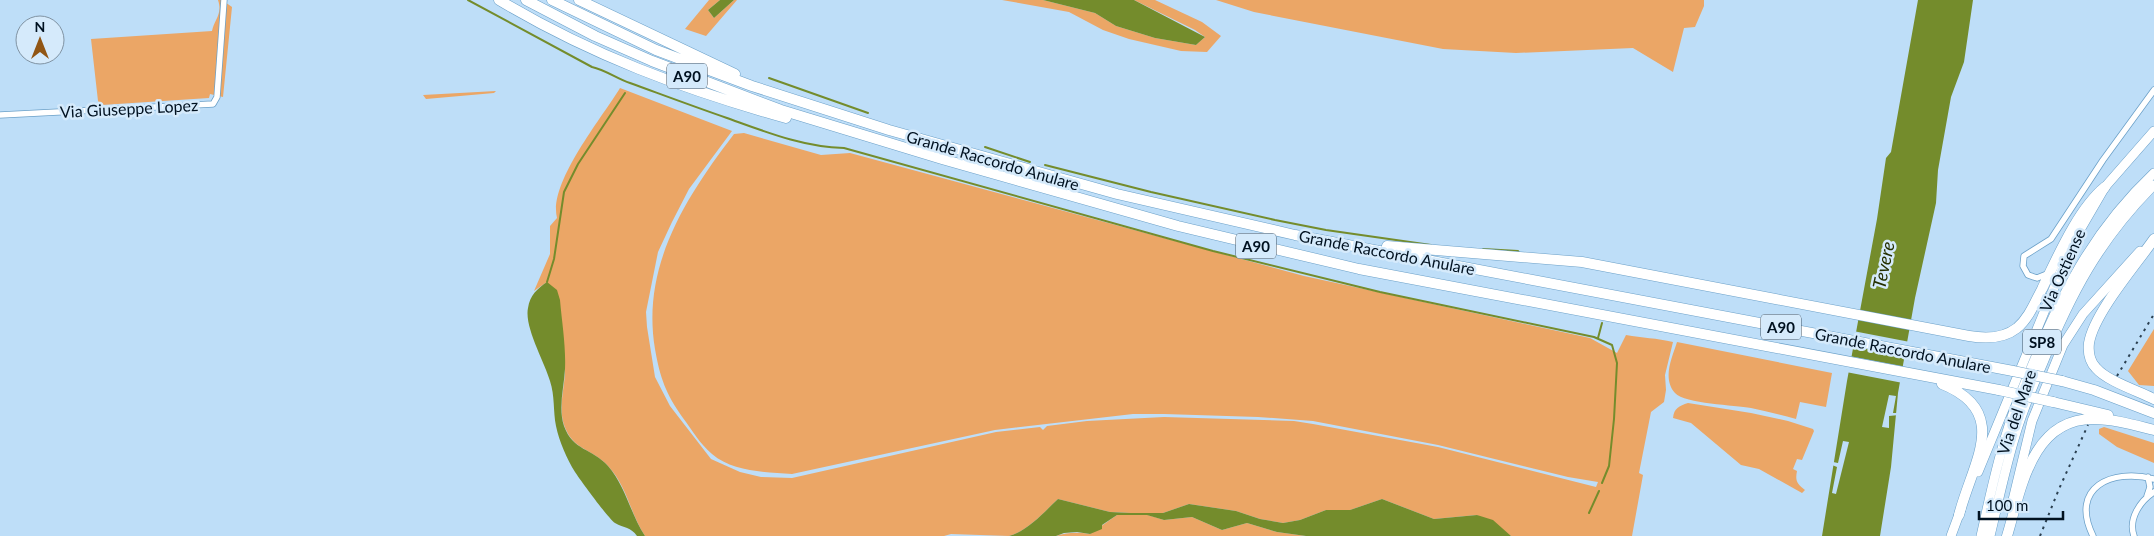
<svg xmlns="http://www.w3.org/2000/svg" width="2154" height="536" viewBox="0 0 2154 536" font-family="Lato,sans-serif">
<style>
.green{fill:#eba666}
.water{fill:#748c2c}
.pier{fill:#bedef8}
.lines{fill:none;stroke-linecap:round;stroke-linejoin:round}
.stream{stroke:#748c2c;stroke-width:2}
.minor-casing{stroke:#6ba0c8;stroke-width:7}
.primary-casing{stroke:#6ba0c8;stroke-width:10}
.motorway-casing{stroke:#6ba0c8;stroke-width:11}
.minor{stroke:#fff;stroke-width:5.5}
.primary{stroke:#fff;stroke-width:9}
.motorway{stroke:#fff;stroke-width:10}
.rail{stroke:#2b4051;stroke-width:2;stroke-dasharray:2.5 5;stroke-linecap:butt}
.motorway-bridge-casing{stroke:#6ba0c8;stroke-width:11;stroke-linecap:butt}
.motorway-bridge{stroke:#fff;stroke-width:10}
.labels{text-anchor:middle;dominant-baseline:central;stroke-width:5;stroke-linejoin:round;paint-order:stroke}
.shield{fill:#d5eafb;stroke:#405262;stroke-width:1}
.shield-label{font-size:15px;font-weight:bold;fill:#001120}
.street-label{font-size:16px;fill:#001120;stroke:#d5eafb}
.water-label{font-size:18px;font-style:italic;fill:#253000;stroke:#d5eafb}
</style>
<rect width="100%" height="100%" fill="#bedef8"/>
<path class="green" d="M218,0H222L232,7L223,97L210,94L209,98L102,105L98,101L91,39L212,31C214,20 223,14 218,0Z
M709,0H720L708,10L714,18L734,0H737L706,36L685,29Z
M1002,0H1043L1095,13L1116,26L1155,38L1196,45L1205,37L1195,30L1134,0H1155L1202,22L1221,36L1207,52L1181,51L1129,39L1103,30L1069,12Z
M1216,0H1704V6L1695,27L1684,28L1673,72L1633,48L1516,53L1443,49L1254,12Z
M620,88L732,131L689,189L672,222L658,252L646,312L647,327L655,377L670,406L711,459L740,472L761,477L792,478L996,432L1040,427L1043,430L1047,426L1087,421L1164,417L1294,421L1313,424L1438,447L1592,486L1596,487L1598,482L1568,477L1438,445L1313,421L1258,417L1164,414H1133L995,430L792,474C765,472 733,472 712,454C700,444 692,430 683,418C666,394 660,378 655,349C641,266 686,197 734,134L744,133L821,155L850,153L1304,276L1590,338L1617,353L1626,335C1642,338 1657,338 1673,342L1665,375L1666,390L1664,402L1651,412L1639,473L1643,475L1632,536H1511L1477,515L1434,519L1382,499L1350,510H1326L1300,520L1283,523L1260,519L1236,511L1189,504L1163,513H1131L1110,512L1058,499C1044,512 1028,531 1009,536L951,534L944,536H645C630,513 627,486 608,466C592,448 573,451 564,425C558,406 565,388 565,369C565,360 561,351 560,342C556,322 551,302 547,282L534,291L550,254V226L557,218C548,183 602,118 620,88Z
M496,91L494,93L426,99L423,95Z
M2154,329V386L2139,385L2128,371Z
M1677,342L1832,373L1826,407L1800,402L1796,419C1781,415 1766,411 1751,408C1735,405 1685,404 1675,393C1662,378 1672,358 1677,342Z
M1688,403L1751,413L1788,421L1813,429L1814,431L1802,460L1797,459L1793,469L1797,471C1795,481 1797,484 1805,490L1802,493L1759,469L1741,465L1691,423L1673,418C1674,408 1679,406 1688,403Z
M2104,427L2154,443V463L2117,447L2099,434V429Z
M1130,514L1148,515L1164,520L1192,517L1222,530L1247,523L1277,532L1306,536H1056C1068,532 1078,532 1090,534L1117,515Z"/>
<path class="water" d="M720,0H734L714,18L708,10Z
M1043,0H1134L1205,37L1196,45L1155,38L1116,26L1095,13Z
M1918,0H1973L1964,62L1951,97L1938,170L1936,203L1915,298L1898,393L1891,467L1880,536H1822L1847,381L1877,219L1886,158L1891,152Z
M547,282L557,290L560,300C562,323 566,346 565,369C564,388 558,407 564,426C573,451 592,448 608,466C626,487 630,513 645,536H637C631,527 624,528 615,523C608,518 581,481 575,472C567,459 559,441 556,426C553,411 555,396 550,381C545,363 524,327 528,308C530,295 537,289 547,282Z
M1058,499L1110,512L1131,513H1163L1189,504L1236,511L1260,519L1283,523L1300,520L1326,510H1350L1382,499L1434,519L1477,515L1493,520L1511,536H1306L1277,532L1247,523L1222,530L1192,517L1164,520L1147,515H1117L1102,525V529L1090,534L1077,532L1064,533L1056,536H1009C1028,531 1044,512 1058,499Z"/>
<path class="pier" d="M1853,331L1910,342L1908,357L1851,346Z
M1849,356L1906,367L1903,383L1846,372Z
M1889,395L1896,396L1893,413H1899V415L1889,416V428L1882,427Z
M1843,441L1849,442L1836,494L1832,493L1837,467L1832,465L1833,462L1838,463Z"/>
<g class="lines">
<path class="stream" d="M468,0L592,67C606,70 617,79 630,83C663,95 695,107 727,118C766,132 803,147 844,148L1213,251L1380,292L1594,337L1612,345L1617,363L1614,419L1609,466L1602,483
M769,78L868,113
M985,147L1030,162
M1045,165L1151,192L1275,220L1326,230L1431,245
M1483,249L1518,251L1519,253
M547,282L554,259L564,192L578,164L625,93
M1598,338L1602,323
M1589,513L1599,491"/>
<g class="minor-casing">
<path id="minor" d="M0,115L213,104L217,97L224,0
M2047,274L2037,278L2028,275L2023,266L2024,256L2051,239L2103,160L2154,90
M2147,496L2150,487L2148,477
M2093,536C2069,487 2112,468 2154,479
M2134,536C2128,519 2140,501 2154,492"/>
</g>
<g class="primary-casing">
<path id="primary" d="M1978,472L2073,242L2105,187L2154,131
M2012,504L2032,421L2063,345L2083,314L2140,251
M1951,536L1961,509
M1981,536C1989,501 1996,466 2007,432C2015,405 2026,380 2037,354C2066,284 2098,226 2154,173
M1990,536C1998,503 2005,469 2015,436C2022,412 2032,388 2042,365C2071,294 2099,240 2154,185"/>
</g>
<g class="motorway-casing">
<path id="motorway" d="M499,0C591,55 683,89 786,118
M526,0L595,36L652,61L781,110L942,159L1178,226L1359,269L1999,390
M552,0L656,50L752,86L889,130L1117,194L1295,235L2013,371
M579,0L735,74
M2154,239C2136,265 2094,313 2089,343C2088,352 2090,362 2096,368C2107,381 2138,391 2154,399
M1387,246L1582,262L1969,336C1986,339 2003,339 2017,328C2029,318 2035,302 2042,289C2057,258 2078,209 2105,187
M2062,381L2094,390L2154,413
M1942,384C2012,412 1972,463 1959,515
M2053,402L2108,415
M2007,536C2021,490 2031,419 2093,419C2114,419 2134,425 2154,430"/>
</g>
<use href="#minor" class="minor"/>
<use href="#primary" class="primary"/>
<use href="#motorway" class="motorway"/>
<path class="rail" d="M2117,376L2154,314
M2040,536L2059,489L2088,425"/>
<g class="motorway-bridge-casing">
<path id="motorway-bridge" d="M2013,371L2062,381
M1999,390L2053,402"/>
</g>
<use href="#motorway-bridge" class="motorway-bridge"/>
</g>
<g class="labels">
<g class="shield">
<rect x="667" y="63.5" width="40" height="25" rx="4"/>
<rect x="1236" y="233.5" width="40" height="25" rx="4"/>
<rect x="1761" y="314.5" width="40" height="25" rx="4"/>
<rect x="2023" y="329.5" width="38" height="25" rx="4"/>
</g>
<g class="shield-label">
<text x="687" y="76">A90</text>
<text x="1256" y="246">A90</text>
<text x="1781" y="327">A90</text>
<text x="2042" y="342">SP8</text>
</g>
<g class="street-label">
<text transform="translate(129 108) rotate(-3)">Via Giuseppe Lopez</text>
<text transform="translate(993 160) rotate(16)">Grande Raccordo Anulare</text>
<text transform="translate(1387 252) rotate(11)">Grande Raccordo Anulare</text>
<text transform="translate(2062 270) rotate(-66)">Via Ostiense</text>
<text transform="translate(1903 350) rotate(11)">Grande Raccordo Anulare</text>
<text transform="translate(2016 412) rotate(-71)">Via del Mare</text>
</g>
<g class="water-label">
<text transform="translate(1883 265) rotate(-78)">Tevere</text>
</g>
</g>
<g transform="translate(40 40)"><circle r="24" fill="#d5eafb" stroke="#8093a3"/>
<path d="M0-4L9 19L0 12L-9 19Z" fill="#915614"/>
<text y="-8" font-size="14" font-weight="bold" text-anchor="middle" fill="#001120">N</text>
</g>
<path d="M1979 511v8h84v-8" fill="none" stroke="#001120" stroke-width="2.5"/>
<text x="1986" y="511" font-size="15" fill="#001120" stroke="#d5eafb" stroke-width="4" paint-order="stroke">100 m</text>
</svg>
